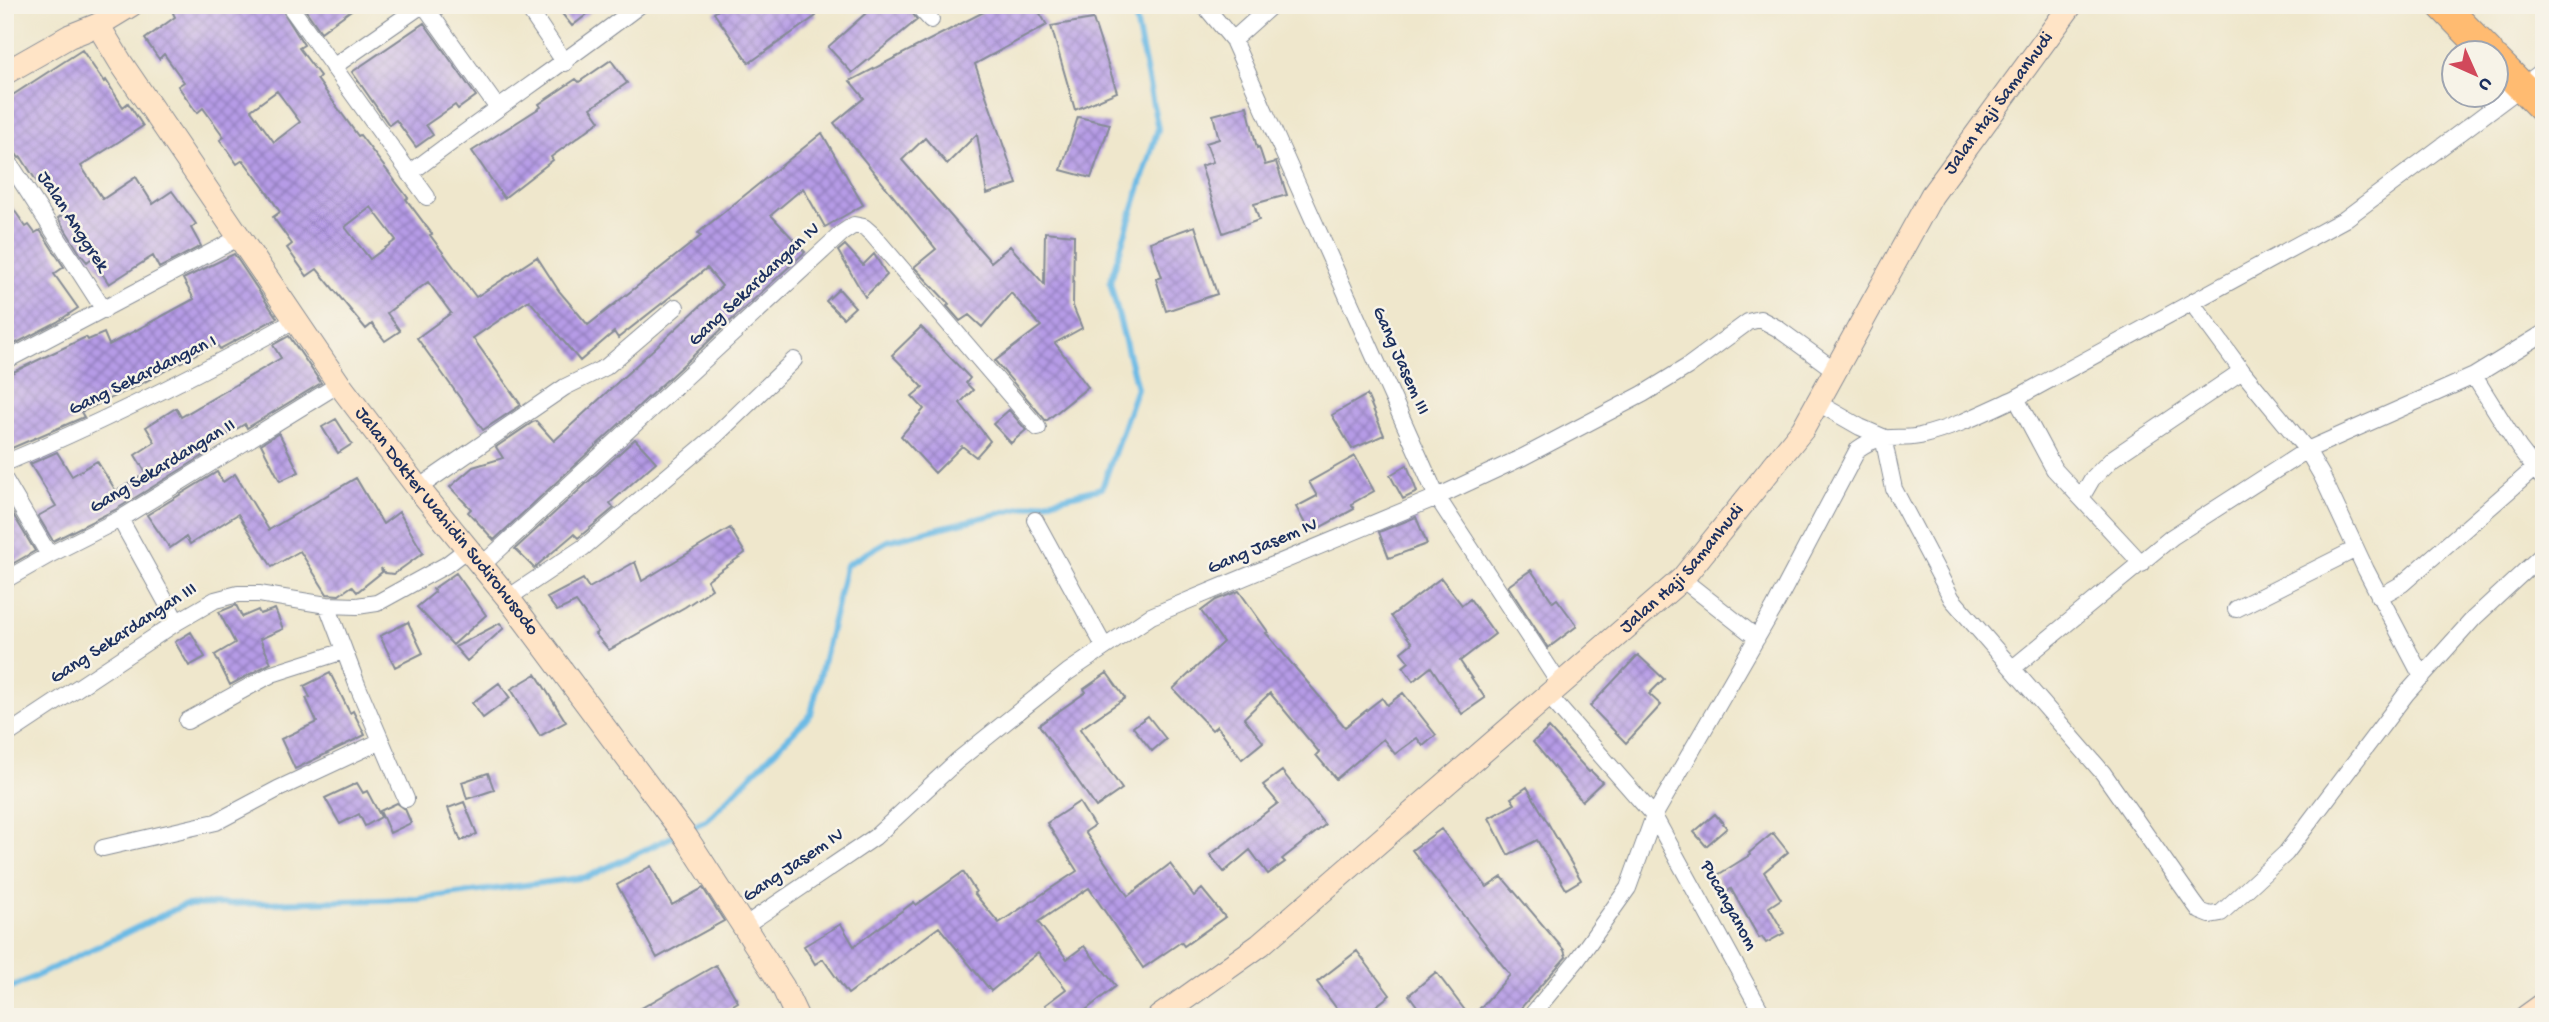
<svg xmlns="http://www.w3.org/2000/svg" width="2549" height="1022" viewBox="0 0 2549 1022" font-family="'Gochi Hand',sans-serif">
<style>
.lines{fill:none;stroke-linecap:round;stroke-linejoin:round}
.stream{stroke:#6bbae5;stroke-width:6}
.building{fill:url(#building-cross-hatch);fill-rule:evenodd}
.street-casing{stroke:#858b95;stroke-width:18}
.secondary-casing{stroke:#858b95;stroke-width:25}
.highway-casing{stroke:#858b95;stroke-width:32}
.street{stroke:#fff;stroke-width:16}
.secondary{stroke:#ffe4c6;stroke-width:23}
.highway{stroke:#ffbb71;stroke-width:30}
.labels{text-anchor:middle;dominant-baseline:central;stroke-width:5;stroke-linejoin:round;paint-order:stroke}
.street-label{font-size:19px;fill:#1b2f5e;stroke:#f7f3e8}
</style>
<defs>
<pattern id="building-cross-hatch" width="8" height="8" patternUnits="userSpaceOnUse" patternTransform="scale(1.75)"><rect width="8" height="8" fill="#b69be6"/><path d="M0 0l8 8M0 8l8-8" fill="none" stroke="#937fbe"/></pattern>
</defs>
<rect width="100%" height="100%" fill="#f7f3e8"/>
<filter id="ink" filterUnits="userSpaceOnUse"><feTurbulence type="fractalNoise" baseFrequency=".0143" numOctaves="2"/><feDisplacementMap in="SourceGraphic" scale="14" xChannelSelector="R" yChannelSelector="G"/><feConvolveMatrix kernelMatrix="1 2 1 2 8 2 1 2 1" color-interpolation-filters="sRGB"/></filter>
<filter id="wash" filterUnits="userSpaceOnUse"><feTurbulence type="fractalNoise" baseFrequency=".00686" numOctaves="4" result="noise"/><feDisplacementMap in="SourceGraphic" scale="28" xChannelSelector="R" yChannelSelector="G"/><feGaussianBlur stdDeviation="1.57" result="paint"/><feColorMatrix in="noise" values="0 0 0 0 0 0 0 0 0 0 0 0 0 0 0 0 0 1.4 0 .05"/><feComposite in="paint" operator="in"/></filter>
<g filter="url(#wash)">
<rect width="100%" height="100%" fill="#efe7cc"/>
<g class="lines">
<path class="stream" d="M686,830L707,820L811,714L846,565L887,541L1102,488L1137,388L1110,282L1158,129L1133,5
M5,991L184,905L418,899L587,877L676,835"/>
</g>
<g id="blocks">
<path class="building" d="M184,5H279L304,45L299,48L320,76L317,79L358,136L360,135L408,198L406,199L432,234L430,235L476,297L537,257L559,291L588,325L701,236L698,233L822,133L863,205L825,227L803,188L771,215L805,252L494,540L468,512L471,509L450,487L473,467L503,458L496,447L533,422L536,421L554,441L722,286L707,268L618,338L614,332L580,361L529,300L473,338L521,405L483,430L417,338L451,313L428,282L387,313L400,331L385,341L372,324L366,329L317,269L307,276L287,248L292,244L273,217L280,212L267,192L243,160L237,164L220,140L224,137L203,108L197,113L178,86L184,82L164,54L159,59L145,39L175,17L173,13ZM277,91L300,122L274,142L251,110ZM371,207L396,240L370,259L345,227Z
M302,5H358L321,32Z
M555,5H599L572,26Z
M725,5H808L816,16L749,63L714,13Z
M875,5H907L917,20L852,73L828,47Z
M997,5H1035L1047,25L975,64L1017,184L987,194L977,134L947,164L925,138L902,160L991,262L1010,246L1044,284L1045,232L1074,235L1073,306L1082,328L1055,343L1088,387L1046,421L995,361L1041,326L1011,293L982,327L969,315L960,321L947,306L949,304L914,267L936,249L834,123L864,98L850,81Z
M1093,19L1117,92L1075,110L1051,26Z
M424,23L476,96L458,109L455,105L426,125L433,135L416,147L396,120L389,125L352,72Z
M82,50L104,82L106,80L123,107L128,103L143,126L81,166L103,199L136,177L153,204L172,191L196,224L191,228L201,246L159,268L153,256L109,284L92,258L87,262L81,255L58,218L62,215L39,180L37,182L21,157L19,158L5,138V100Z
M611,60L627,83L591,108L600,121L551,157L553,160L504,198L472,151L541,107L539,104L576,79L579,82Z
M1247,106L1257,148L1259,147L1265,165L1276,162L1287,195L1254,204L1259,220L1223,233L1201,166L1213,162L1206,143L1219,139L1213,115Z
M1078,117L1110,124L1091,178L1061,170Z
M5,197L26,227L29,225L35,233L40,230L64,267L54,274L78,308L57,322L5,349Z
M1195,226L1217,294L1166,311L1156,279L1162,277L1150,242Z
M845,245L863,265L874,254L887,275L865,297L838,251Z
M234,254L277,318L220,349L216,343L137,386L81,412L84,417L5,451V376L86,337L88,340L104,333L109,345L194,299L183,279Z
M839,289L855,307L843,318L826,301Z
M921,327L970,378L966,383L973,390L960,403L990,441L976,457L962,446L935,473L901,436L924,409L912,396L923,387L892,355Z
M289,336L321,383L247,428L245,424L203,449L206,454L115,510L53,541L38,516L56,506L30,464L57,452L72,476L97,461L116,491L146,473L135,455L155,442L146,427L176,408L181,417L281,358L273,345Z
M1367,395L1384,435L1352,449L1332,415Z
M1009,410L1026,430L1011,443L993,424Z
M336,419L352,444L338,453L322,427Z
M279,433L299,472L280,481L261,444Z
M635,439L656,462L610,503L614,508L578,538L574,534L534,568L515,549Z
M1355,456L1374,491L1351,504L1354,509L1310,533L1296,507L1317,496L1309,482Z
M1407,465L1417,492L1403,499L1390,475Z
M217,472L223,482L235,474L269,530L356,478L383,524L399,512L423,553L394,574L385,573L381,568L382,572L357,592L352,586L339,595L327,594L300,551L272,567L238,514L190,544L186,537L170,548L147,515Z
M5,501L35,551L12,564L5,553Z
M1416,517L1427,544L1389,558L1379,532Z
M730,528L745,553L707,580L712,589L685,607L609,650L595,634L598,632L576,602L557,611L547,598L583,579L589,588L635,562L642,581Z
M1531,570L1553,602L1557,599L1577,626L1548,648L1508,586Z
M456,573L486,615L453,645L417,607L435,592L433,589Z
M1441,578L1462,605L1470,599L1495,634L1460,661L1485,698L1462,714L1431,667L1413,681L1403,667L1409,662L1401,652L1412,643L1391,616Z
M1239,591L1268,632L1266,633L1345,727L1382,698L1387,705L1403,693L1436,735L1423,746L1417,738L1395,754L1383,739L1336,779L1316,755L1319,752L1270,693L1244,718L1263,742L1242,759L1217,726L1212,730L1173,689L1223,642L1201,611L1216,600Z
M236,605L242,617L258,610L260,614L275,609L283,629L260,639L271,663L230,685L215,655L235,643L219,612Z
M408,622L423,653L395,667L380,636Z
M500,623L504,628L467,661L455,647Z
M191,632L205,657L189,666L175,642Z
M1638,655L1664,679L1649,694L1661,705L1626,743L1590,706Z
M330,673L350,713L353,711L365,735L295,769L281,739L317,722L306,698L310,697L304,686Z
M1107,673L1125,698L1080,729L1122,789L1096,807L1039,725L1086,692L1084,689Z
M536,674L566,722L540,736L511,689Z
M499,683L510,698L483,718L472,703Z
M1148,716L1166,739L1152,751L1133,727Z
M1549,728L1589,772L1591,771L1602,782L1582,801L1533,742Z
M1282,771L1325,825L1282,859L1285,862L1268,874L1250,850L1224,872L1210,855L1278,803L1263,785Z
M488,773L494,790L467,799L462,782Z
M357,783L363,793L367,791L381,817L365,826L359,814L340,824L325,798Z
M1527,787L1581,880L1566,889L1537,840L1508,855L1489,818L1515,804L1511,798Z
M464,802L477,834L461,841L448,808Z
M1079,802L1094,826L1085,832L1128,896L1170,864L1194,896L1202,889L1225,917L1184,946L1181,942L1143,968L1089,888L1054,911L1038,922L1067,959L1084,946L1116,986L1077,1017H1053L1045,1005L1066,989L1038,953L991,991L939,927L848,994L823,959L815,964L804,946L841,924L854,946L914,902L916,905L963,872L976,892L974,893L999,923L1077,871L1047,823Z
M397,803L405,809L411,823L390,833L380,811Z
M1715,814L1727,828L1706,846L1694,832Z
M1441,829L1487,887L1502,877L1564,950L1566,957L1513,1017H1472L1510,975L1412,850Z
M1773,833L1788,852L1764,872L1781,899L1769,907L1784,933L1766,943L1762,937L1759,938L1731,889L1726,892L1716,876L1750,855L1749,853Z
M651,866L672,905L703,888L724,921L657,958L617,885Z
M1357,951L1390,995L1362,1017H1343L1317,982Z
M716,965L738,1002L713,1017H626Z
M1436,972L1470,1017H1425L1409,995Z"/>
</g>
</g>
<g filter="url(#ink)">
<use href="#blocks" fill-opacity="0" stroke="#858b95" stroke-width="2"/>
<g class="lines">
<g class="street-casing">
<path id="street" d="M289,5L427,197
M424,5L497,107
M526,5L565,63
M917,5L931,20
M1204,5L1233,40L1437,497L1559,683
M1233,40L1272,5
M333,67L422,5
M5,156L104,310
M409,174C485,116 564,63 640,5
M2192,303L2242,371L2307,450L2322,476L2366,570L2422,677
M5,361L240,237
M2474,376L2519,448L2544,480
M2016,398L2054,469L2142,564
M1818,403L1860,427L1883,437
M1883,437L1894,489L1952,599L2103,773L2194,903L2200,911L2210,915L2221,913L2286,853L2406,694L2474,618L2544,553
M5,463C105,421 201,373 296,320
M5,480L49,555
M418,488L565,387L606,367L676,307
M2081,498L2092,479L2113,458L2242,371
M120,519L177,622
M1035,520L1104,646
M482,565L842,233L854,225L864,227L872,234L1038,428
M1682,579L1757,638
M5,580L49,555L120,519L339,384
M2379,597L2402,584L2544,460
M508,598L584,547L715,436L794,360
M327,605L358,687L406,799
M2236,609L2356,549
M2013,668L2172,537L2307,450L2474,376L2544,333
M1547,694L1654,816L1764,1017
M187,721L272,674L344,651
M5,736L177,622L215,600L238,594H259L327,605L357,606L377,603L446,565L467,549
M103,848L216,822L278,789L381,741
M744,926L875,837L957,761L1068,672L1151,616L1437,497L1523,457L1643,394L1687,367L1748,322L1760,319L1777,328L1836,371
M1530,1017L1577,960L1628,888L1654,816L1774,608L1858,449C1882,432 1896,441 1920,436C1954,428 1985,412 2016,398L2345,219L2544,70"/>
</g>
<g class="secondary-casing">
<g id="secondary">
<path id="s1" d="M98,25L121,63L339,384L418,488L508,598L686,837L783,987L797,1017"/>
<path d="M5,73L70,36L98,25L131,5"/>
<path id="s2" d="M1159,1017L1260,945L1682,579L1803,429L1932,195L2071,5"/>
<path d="M2526,1017L2544,1004"/>
</g>
</g>
<g class="highway-casing">
<path id="highway" d="M2442,5L2488,52
M2496,61L2544,109"/>
</g>
<use href="#street" class="street"/>
<use href="#secondary" class="secondary"/>
<use href="#highway" class="highway"/>
</g>
</g>
<g class="labels">
<g class="street-label">
<text stroke="none"><textPath href="#s2" startOffset="1256">Jalan Haji Samanhudi</textPath></text>
<text transform="translate(72 222) rotate(57)">Jalan Anggrek</text>
<text transform="translate(755 285) rotate(-43)">Gang Sekardangan IV</text>
<text transform="translate(1400 361) rotate(66)">Gang Jasem III</text>
<text transform="translate(143 376) rotate(-26)">Gang Sekardangan I</text>
<text transform="translate(163 467) rotate(-31)">Gang Sekardangan II</text>
<text stroke="none"><textPath href="#s1" startOffset="607">Jalan Dokter Wahidin Sudirohusodo</textPath></text>
<text transform="translate(1263 547) rotate(-23)">Gang Jasem IV</text>
<text stroke="none"><textPath href="#s2" startOffset="690">Jalan Haji Samanhudi</textPath></text>
<text transform="translate(124 634) rotate(-33)">Gang Sekardangan III</text>
<text transform="translate(794 866) rotate(-34)">Gang Jasem IV</text>
<text transform="translate(1728 906) rotate(61)">Pucanganom</text>
</g>
</g>
<rect width="2549" height="1022" fill="none" stroke="#f7f3e8" stroke-width="28"/>
<g transform="translate(2475 74) rotate(135)"><circle r="33" fill="#f7f3e8" stroke="#9fa5b1" stroke-width="2"/>
<path d="M0-5L12 26L0 18L-12 26Z" fill="#d1495b"/>
<text y="-10" font-size="19" font-weight="bold" text-anchor="middle" fill="#1b2f5e">U</text>
</g>
</svg>
